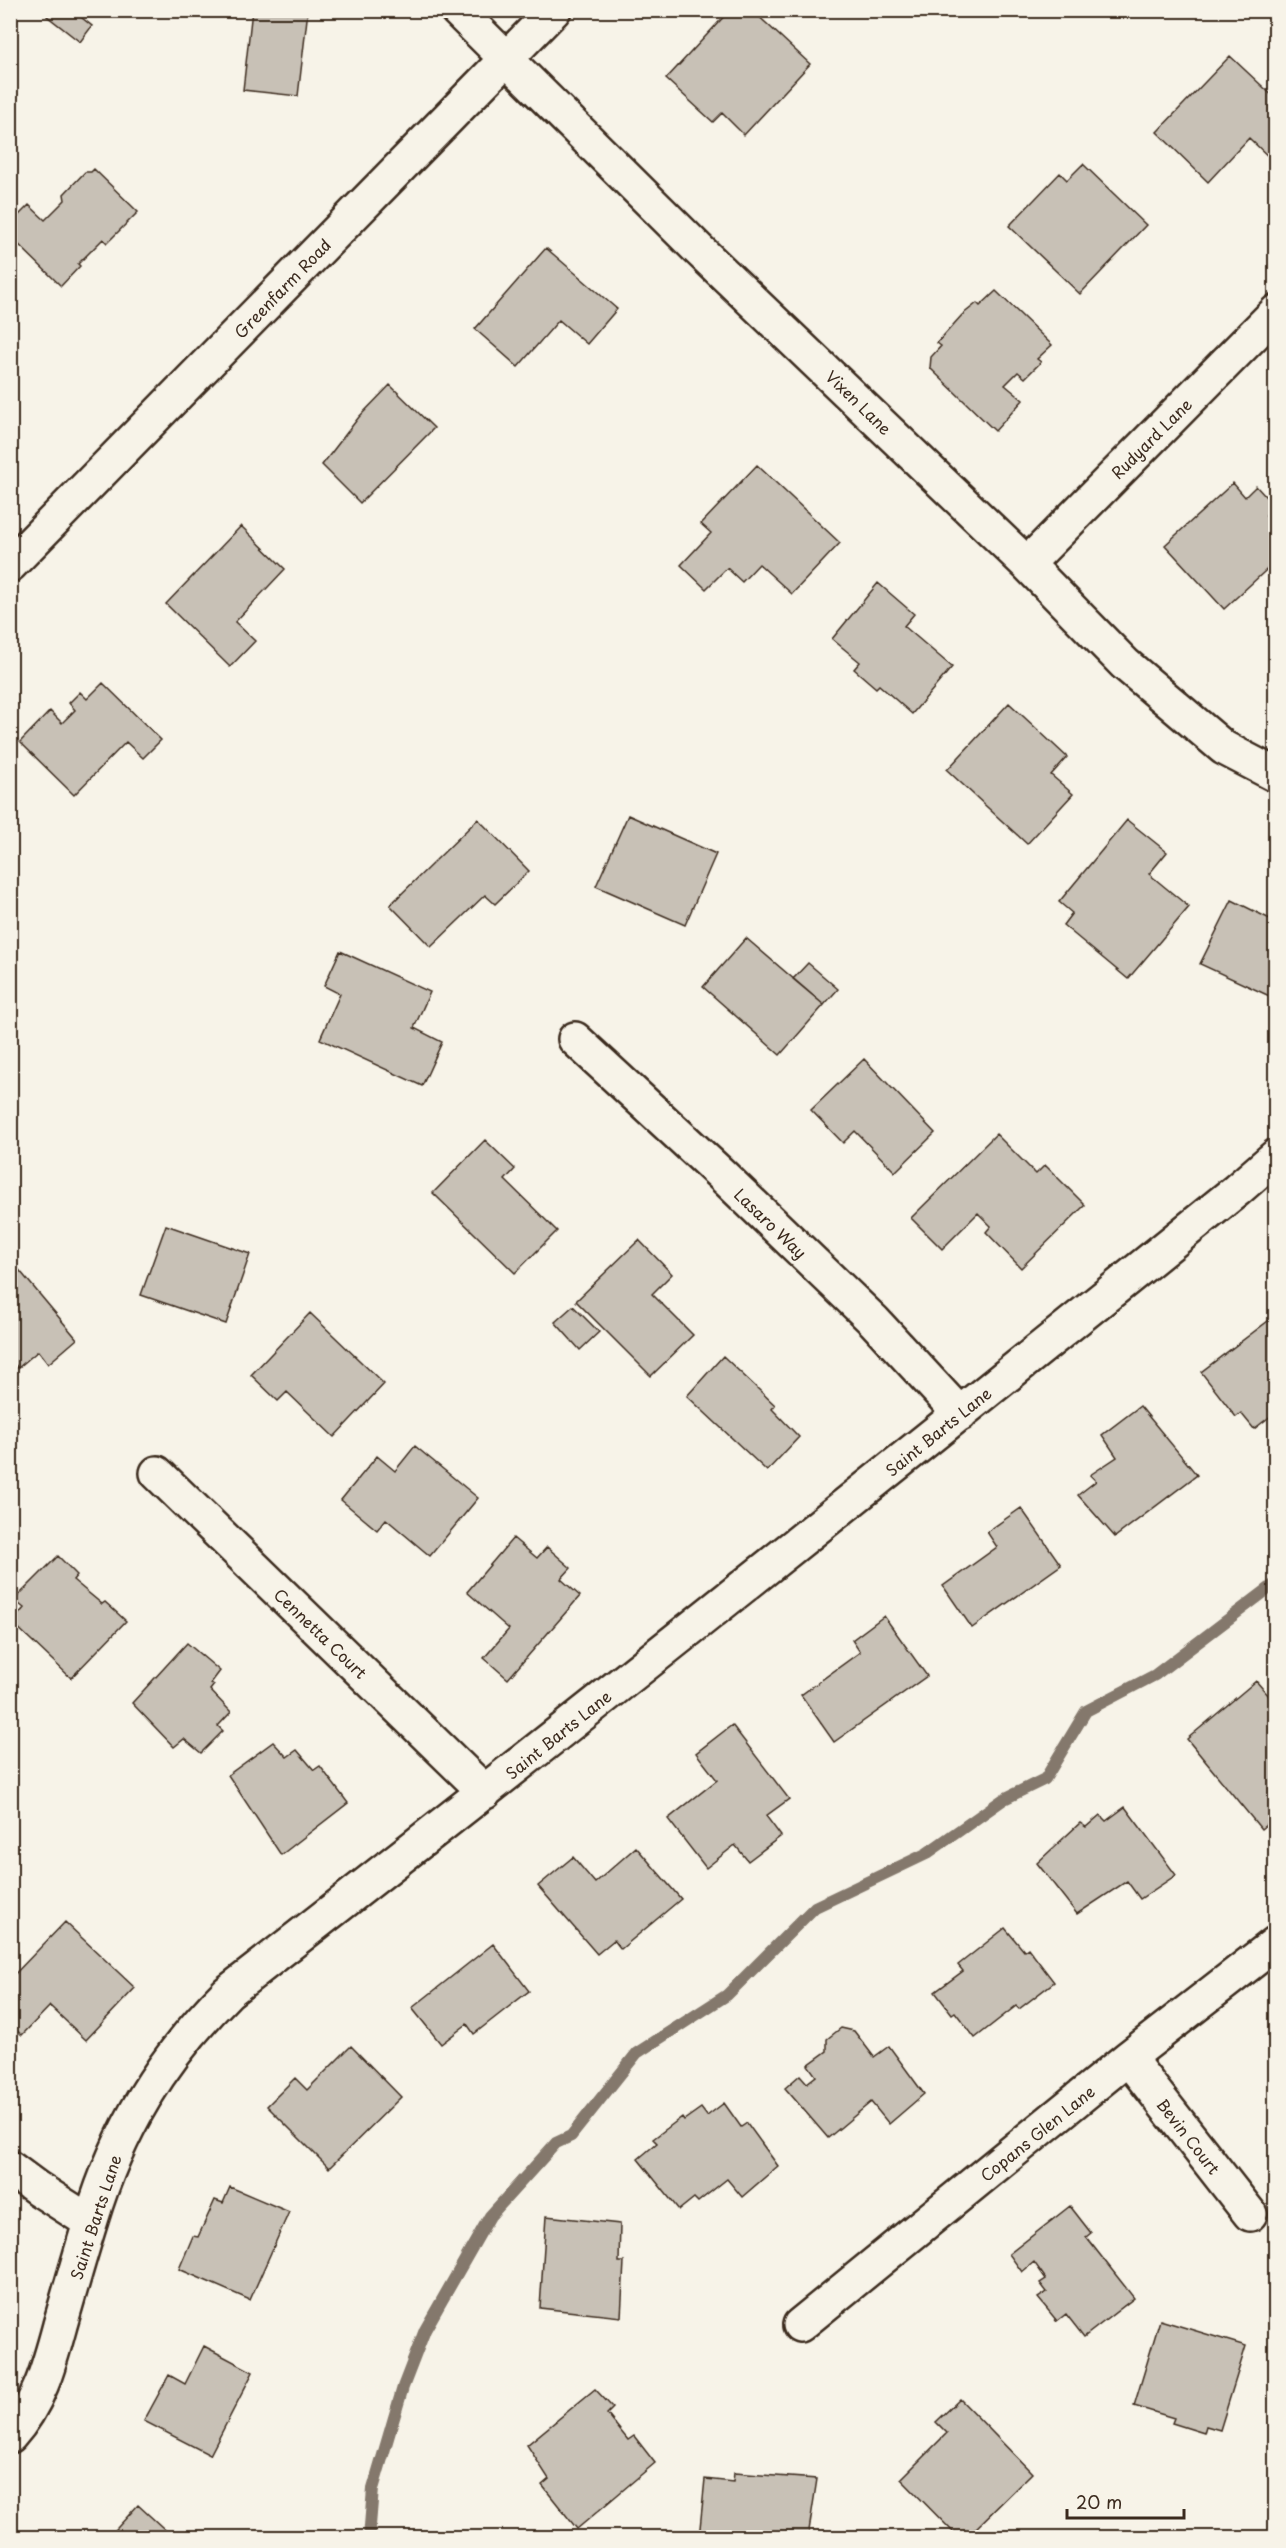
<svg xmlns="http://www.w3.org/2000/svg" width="1286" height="2548" viewBox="0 0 1286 2548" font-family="'Playpen Sans',sans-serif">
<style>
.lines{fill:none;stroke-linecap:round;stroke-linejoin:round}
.stream{stroke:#84786c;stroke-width:12}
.building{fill:#c8c1b6;stroke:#3b2a1e;stroke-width:1.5}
.minor-casing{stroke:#3b2a1e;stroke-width:38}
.minor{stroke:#f7f3e8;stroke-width:33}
.labels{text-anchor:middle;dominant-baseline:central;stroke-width:5;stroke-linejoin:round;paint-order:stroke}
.street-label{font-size:16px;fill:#3b2a1e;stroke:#f7f3e8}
</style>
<rect width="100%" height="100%" fill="#f7f3e8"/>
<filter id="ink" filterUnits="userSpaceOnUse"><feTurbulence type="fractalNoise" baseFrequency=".0167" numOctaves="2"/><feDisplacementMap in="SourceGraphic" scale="12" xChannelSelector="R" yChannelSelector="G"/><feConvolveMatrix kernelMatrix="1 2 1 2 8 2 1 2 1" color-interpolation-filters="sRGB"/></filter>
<g filter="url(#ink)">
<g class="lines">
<path class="stream" d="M369,2538L373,2489L403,2387L425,2330L490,2216L556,2143L571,2136L637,2053L727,1995L815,1907L926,1854L1004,1799L1045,1779L1086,1711L1155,1675L1276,1583"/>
</g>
<path class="building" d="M51,10H72L92,26L80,42L47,16Z
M252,10H308L298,96L243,90Z
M730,10H752L810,64L744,135L722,113L713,122L666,79Z
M1230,56L1276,99V158L1273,161L1249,138L1208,182L1157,132Z
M1083,164L1146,225L1080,294L1009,226L1060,173L1067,180Z
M94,169L138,212L107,243L103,239L78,264L80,266L61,286L10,236V224L29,205L45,220L65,200L64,194L85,172H91Z
M546,248L617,309L587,344L559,320L518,367L475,329Z
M996,291L1052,345L1037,359L1041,362L1025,378L1018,372L1005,385L1023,400L995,431L930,368L931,357L941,346L937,343L962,315L977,303L980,306Z
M390,385L434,428L360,503L322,465L359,417Z
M757,465L840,543L792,594L759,564L742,582L727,568L706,589L681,565L711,533L701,524Z
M1233,483L1245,497L1256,486L1275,507L1266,515L1276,525V561L1224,609L1165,545Z
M241,526L285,569L235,622L255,641L230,667L166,604Z
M878,583L914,614L904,626L952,667L912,714L879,685L876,688L854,669L860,662L832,639Z
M103,683L161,740L143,758L126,742L74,795L20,742L50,711L62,723L75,710L69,703L80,692L87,699Z
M1009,703L1067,757L1051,775L1073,794L1027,844L947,770Z
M628,815L716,854L685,925L596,886Z
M478,819L529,871L495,904L485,895L431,947L390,905Z
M1127,820L1167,852L1149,874L1189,907L1128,979L1063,925L1072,913L1059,902Z
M1232,900L1276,922V999L1200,964Z
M746,938L824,1005L780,1055L703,987Z
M340,951L430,992L414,1028L442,1042L422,1086L320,1039L340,994L324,986Z
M808,963L838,989L824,1005L793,979Z
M864,1059L935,1133L895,1172L855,1131L843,1143L811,1110Z
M996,1134L1036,1174L1045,1165L1085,1205L1021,1268L986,1232L991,1226L978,1213L942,1249L911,1218Z
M485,1140L515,1169L505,1180L557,1231L515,1273L433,1193Z
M166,1225L250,1254L226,1324L141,1295Z
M639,1240L672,1274L652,1294L693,1335L651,1376L576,1301Z
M15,1265L77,1339L48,1364L38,1351L18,1368L10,1359V1270Z
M573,1306L599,1332L580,1350L555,1322Z
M310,1313L384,1384L334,1437L287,1392L278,1401L251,1375Z
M1276,1315V1412L1254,1429L1241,1413L1236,1417L1201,1372Z
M723,1356L775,1405L772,1409L799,1437L767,1471L687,1396Z
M1140,1406L1197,1475L1115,1537L1078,1495L1096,1481L1090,1475L1117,1457L1102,1435Z
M415,1446L478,1498L430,1556L386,1519L377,1530L341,1500L377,1456L395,1471Z
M1021,1508L1061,1565L972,1628L943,1586L997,1547L987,1532Z
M513,1538L537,1558L547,1547L571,1568L561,1579L580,1596L508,1679L484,1658L509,1629L467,1592Z
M58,1556L77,1575L73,1580L102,1604L105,1602L126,1621L71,1678L12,1622L24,1608L14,1600Z
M884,1616L927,1676L834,1742L801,1695L860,1652L852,1640Z
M187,1643L220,1671L211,1683L214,1685L210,1690L231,1712L218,1726L223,1731L201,1753L184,1739L174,1747L132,1703Z
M1256,1681L1276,1704V1817L1261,1829L1187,1739Z
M732,1725L789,1799L766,1816L781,1836L748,1861L735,1845L706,1868L668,1819L717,1780L696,1753Z
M273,1742L287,1757L297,1750L314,1770L320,1766L348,1803L281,1855L228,1775Z
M1125,1807L1176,1875L1140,1899L1127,1881L1077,1914L1037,1863L1080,1823L1086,1827L1100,1815L1106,1821Z
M636,1847L681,1899L621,1949L614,1940L597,1954L538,1886L573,1857L595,1883Z
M65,1922L135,1988L86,2040L50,2006L22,2035L10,2025V1979Z
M1005,1928L1024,1951L1028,1948L1054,1982L1019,2009L1016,2006L975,2038L955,2012L952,2014L935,1992L963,1971L958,1965Z
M493,1944L529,1991L474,2034L467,2024L441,2044L412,2008Z
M841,2028L854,2031L874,2057L889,2046L924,2094L889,2124L871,2102L828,2138L785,2088L800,2075L807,2083L816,2076L808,2065L827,2051V2039Z
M351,2046L401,2097L329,2168L267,2106L295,2078L307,2090Z
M724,2103L741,2127L747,2123L778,2166L742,2197L727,2179L698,2202L694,2198L679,2210L638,2159L657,2143L653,2139L682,2117L684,2120L701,2108L707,2116Z
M230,2187L289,2212L250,2300L179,2269L193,2236L198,2237L215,2200L223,2203Z
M1070,2206L1091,2233L1086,2237L1134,2298L1084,2337L1066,2314L1057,2321L1038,2298L1047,2292L1040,2283L1046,2279L1034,2262L1022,2272L1009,2254Z
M546,2216L620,2224L619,2262H624L621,2317L540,2308Z
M1160,2320L1246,2346L1220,2430L1206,2426L1204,2433L1172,2423L1174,2418L1134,2406Z
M204,2346L253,2372L210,2455L144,2421L169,2375L185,2384Z
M595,2389L613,2408L607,2414L628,2440L634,2436L655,2463L577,2529L542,2485L549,2479L527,2445Z
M960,2399L1032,2473L966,2538H959L901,2479L947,2433L936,2422Z
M734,2473L817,2479L808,2537L764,2535V2538H699L705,2479L733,2482Z
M138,2505L174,2538H108Z"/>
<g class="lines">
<g class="minor-casing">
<path id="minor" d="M457,10L698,249L1027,564L1125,664L1224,748L1276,775
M1027,564L1276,312
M10,565L554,10
M575,1039L721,1174L874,1321L960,1414
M157,1473L485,1792
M1128,2058L1250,2214
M10,2168L37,2188L90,2222
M800,2325L1128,2058L1276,1943
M10,2436C39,2404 49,2366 60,2325C70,2290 80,2255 91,2220C118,2130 161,2059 228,1992C567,1729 903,1460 1237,1190L1276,1156"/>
</g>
<use href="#minor" class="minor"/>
</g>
</g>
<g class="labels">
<g class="street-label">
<text transform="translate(282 288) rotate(-46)">Greenfarm Road</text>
<text transform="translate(859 402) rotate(44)">Vixen Lane</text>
<text transform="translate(1151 438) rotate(-45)">Rudyard Lane</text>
<text transform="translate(771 1223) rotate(44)">Lasaro Way</text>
<text transform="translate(938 1431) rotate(-39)">Saint Barts Lane</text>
<text transform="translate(321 1633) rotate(44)">Cennetta Court</text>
<text transform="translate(558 1734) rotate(-39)">Saint Barts Lane</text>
<text transform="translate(1037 2133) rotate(-39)">Copans Glen Lane</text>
<text transform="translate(1189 2136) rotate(52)">Bevin Court</text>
<text transform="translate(95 2217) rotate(-72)">Saint Barts Lane</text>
</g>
</g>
<rect width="1286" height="2548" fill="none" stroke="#f7f3e8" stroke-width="36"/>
<rect x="18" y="18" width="1250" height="2512" fill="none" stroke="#3b2a1e" stroke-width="2" filter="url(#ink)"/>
<path d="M1067 2509v9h117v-9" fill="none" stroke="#3b2a1e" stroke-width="3"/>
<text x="1076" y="2509" font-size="18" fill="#3b2a1e" stroke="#f7f3e8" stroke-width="4.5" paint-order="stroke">20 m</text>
</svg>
